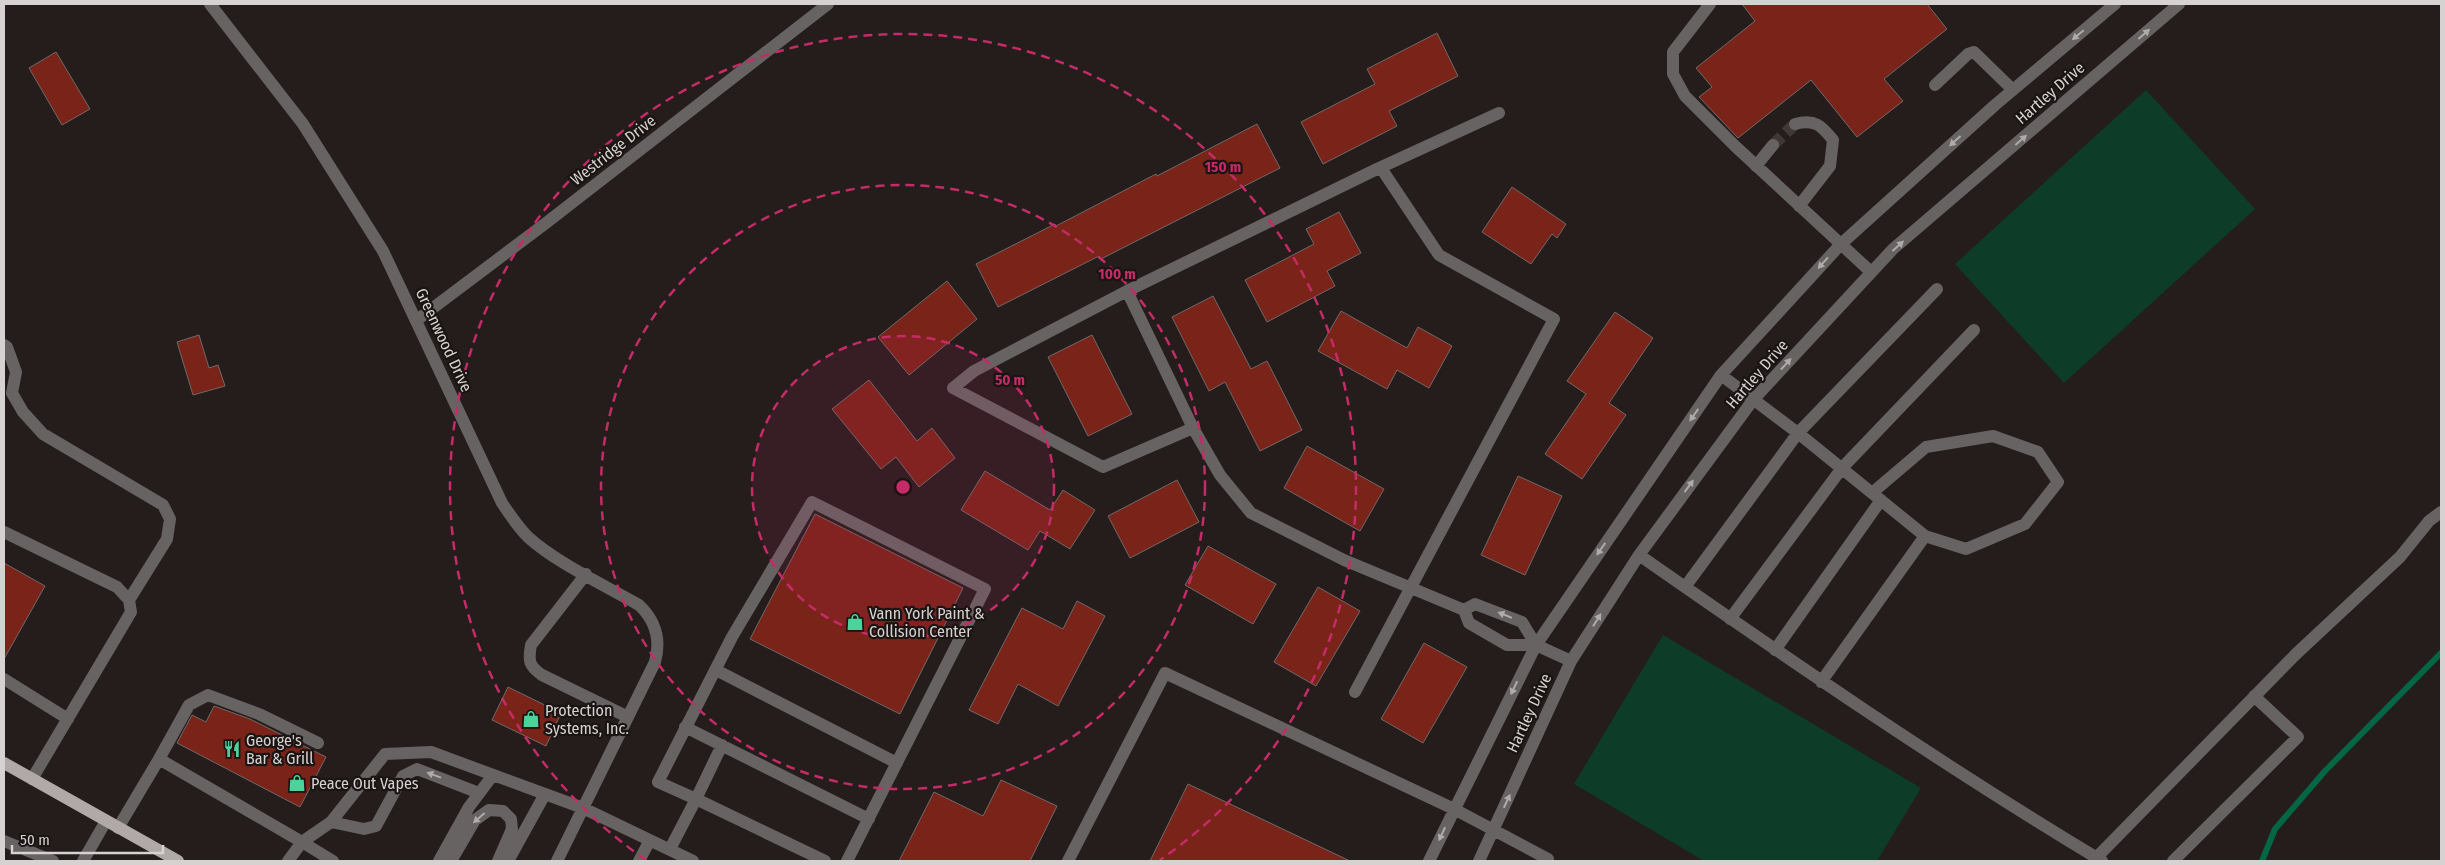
<svg xmlns="http://www.w3.org/2000/svg" width="2445" height="865" viewBox="0 0 2445 865" font-family="'Fira Sans Condensed',sans-serif">
<style>
.green{fill:#0d3c29}
.lines{fill:none;stroke-linecap:round;stroke-linejoin:round}
.stream{stroke:#046645;stroke-width:6}
.building{fill:#792319;stroke:#716968}
.minor-tunnel{stroke:#3f3837;stroke-width:12;stroke-dasharray:12 6;stroke-linecap:butt}
.minor{stroke:#676363;stroke-width:12}
.major{stroke:#b0a9a7;stroke-width:12}
.oneway{fill:#afabaa}
.ring{fill:none;stroke:#c42b67;stroke-width:2.5;stroke-dasharray:9 6}
.labels{text-anchor:middle;dominant-baseline:central;stroke-width:4.5;stroke-linejoin:round;paint-order:stroke}
.street-label{font-size:16px;fill:#d6d2d1;stroke:#1a1413}
.poi-label{font-size:16px;fill:#d6d2d1;stroke:#1a1413;text-anchor:start}
.centre{fill:#c42b67;stroke:#1a1413;stroke-width:2.5}
.ring-label{font-size:15px;text-anchor:middle;font-weight:bold;fill:#c42b67;stroke:#1a1413;stroke-width:4.5;stroke-linejoin:round;paint-order:stroke}
</style>
<rect width="100%" height="100%" fill="#241d1c"/>
<path class="green" d="M2146,90L2255,209L2064,383L1955,264Z
M1663,635L1921,788L1877,861H1704L1574,784Z"/>
<g class="lines">
<path class="stream" d="M2262,861L2275,829L2325,771L2441,653"/>
</g>
<path class="building" d="M1742,4H1927L1947,29L1884,79L1903,101L1857,137L1811,80L1738,138L1699,97L1712,87L1696,68L1755,21Z
M1437,33L1458,76L1389,111L1397,126L1323,164L1301,122L1375,84L1367,69Z
M56,52L90,109L62,125L29,68Z
M1257,124L1280,168L1101,259L1099,256L998,307L976,264L1055,224L1056,226L1156,174L1157,176Z
M1512,187L1566,224L1557,238L1552,234L1531,264L1482,232Z
M1339,212L1361,253L1327,271L1335,286L1267,322L1245,280L1314,244L1306,229Z
M947,281L977,319L909,375L878,337Z
M1213,296L1251,369L1267,361L1302,430L1260,451L1225,382L1209,391L1172,317Z
M1341,311L1407,348L1418,327L1452,346L1429,388L1397,370L1387,389L1318,351Z
M1615,312L1653,338L1609,403L1626,415L1582,479L1545,454L1586,394L1567,381Z
M199,335L209,368L218,365L225,386L193,395L177,342Z
M1092,335L1132,414L1088,436L1048,357Z
M869,380L917,441L932,428L955,458L919,487L896,457L881,469L832,409Z
M1307,446L1384,489L1360,531L1284,488Z
M985,471L1050,510L1063,490L1095,510L1070,549L1040,531L1028,550L961,510Z
M1518,476L1562,496L1525,575L1481,555Z
M1177,480L1199,522L1130,558L1108,516Z
M815,514L963,588L900,714L750,639Z
M1208,546L1276,584L1253,624L1185,585Z
M4,563L45,586L4,659Z
M1318,587L1360,611L1316,686L1274,662Z
M1077,601L1105,616L1058,706L1018,684L998,724L969,710L1022,608L1063,629Z
M1424,643L1467,667L1423,743L1381,719Z
M508,687L561,713L546,746L492,720Z
M214,706L250,719L326,757L300,807L177,743L192,715L206,722Z
M1001,780L1057,806L1030,861H899L934,792L983,816Z
M1188,784L1350,861H1150Z"/>
<g class="lines">
<path class="minor-tunnel" d="M1773,145L1795,124"/>
<path class="minor" d="M210,4L303,124L383,251L502,503C510,515 518,527 528,537C555,562 606,586 639,605C656,621 661,640 655,662L557,861
M1710,4L1673,52V74L1685,96L1735,146L1871,272
M1935,85L1968,54L1974,52L2013,90
M1795,124C1815,119 1821,125 1833,140L1830,166L1799,206
M1756,166L1773,145
M1127,291L1377,169L1499,113
M417,320L546,223L828,4
M4,345L7,347L16,372L12,393L23,412L43,434L163,505L170,519L167,539L129,600
M1721,375L1798,433L1925,536L1821,682
M1193,428L1103,467L953,388L974,371L1127,291L1193,428L1220,475L1251,513L1344,560L1464,610L1469,623L1507,645H1536L1571,661
M1872,493L1926,447L1993,436L2038,452L2058,482L2025,524L1966,549L1925,536
M4,532L117,587L129,600L131,612L32,779
M1639,555C1791,661 1942,765 2102,861
M586,574L531,645C528,661 529,666 542,675L628,717
M1685,587L1798,433L1937,289
M1464,610L1475,604L1522,622L1536,645
M1730,619L1842,468L1974,330
M1775,650L1881,500
M716,670L897,763
M4,679L68,719
M1355,692L1554,319L1439,255L1381,168
M685,727L869,819
M722,745L696,799L825,861
M159,759L189,705L208,695L259,714L318,743
M331,822L364,829L376,826L403,776L417,769L479,793
M118,828L159,759L302,842L288,861
M4,841L53,861
M670,849L696,799L658,782L732,637L812,502L985,589L847,861
M2096,858L2296,654L2400,557L2429,521L2441,512
M83,861L106,821
M333,861L302,842L331,822L385,754L431,752L583,808L693,861
M439,861L469,807L493,775
M451,861L475,820L489,810L503,811L511,819L512,829L498,861
M508,861L545,794
M639,861L650,840
M1068,861L1165,673L1454,809L1548,859L1547,861
M1429,861L1536,645L1721,375L1841,244L1995,105L2115,4
M1479,861L1571,661L1639,555L1753,400L1893,249L2179,4
M2173,861L2298,737L2254,696"/>
<path class="major" d="M4,763L178,861"/>
</g>
<defs><path id="oneway-solid" d="M-6-.8H1V-3.2L6.5 0L1 3.2V.8H-6Z" transform="scale(1.25)"/></defs>
<g class="oneway">
<use href="#oneway-solid" transform="translate(2144 34) rotate(-41)"/>
<use href="#oneway-solid" transform="translate(2078 35) rotate(140)"/>
<use href="#oneway-solid" transform="translate(2021 140) rotate(-41)"/>
<use href="#oneway-solid" transform="translate(1955 141) rotate(138)"/>
<use href="#oneway-solid" transform="translate(1898 246) rotate(-42)"/>
<use href="#oneway-solid" transform="translate(1823 263) rotate(132)"/>
<use href="#oneway-solid" transform="translate(1786 364) rotate(-47)"/>
<use href="#oneway-solid" transform="translate(1694 415) rotate(125)"/>
<use href="#oneway-solid" transform="translate(1689 486) rotate(-54)"/>
<use href="#oneway-solid" transform="translate(1601 549) rotate(125)"/>
<use href="#oneway-solid" transform="translate(1505 615) rotate(-158)"/>
<use href="#oneway-solid" transform="translate(1597 620) rotate(-58)"/>
<use href="#oneway-solid" transform="translate(1514 688) rotate(116)"/>
<use href="#oneway-solid" transform="translate(434 775) rotate(-160)"/>
<use href="#oneway-solid" transform="translate(1507 801) rotate(-65)"/>
<use href="#oneway-solid" transform="translate(479 818) rotate(139)"/>
<use href="#oneway-solid" transform="translate(1442 834) rotate(115)"/>
</g>
<circle cx="903" cy="487" r="151" fill="#c42b67" fill-opacity=".12"/>
<g class="ring">
<circle cx="903" cy="487" r="151"/>
<circle cx="903" cy="487" r="302"/>
<path d="M646 860A453 453 0 1 1 1160 860"/>
</g>
<defs>
<g id="shop-bare" transform="scale(1.35)"><path d="M-5-2.5h2.3a2.7 3.5 0 0 1 5.4 0H5L5.5 6h-11ZM-1.5-2.5h3a1.5 2.3 0 0 0-3 0Z" fill="#4ad49c" stroke="#1a1413" stroke-width="2.5" paint-order="stroke"/></g>
<g id="restaurant-bare" transform="scale(1.35)"><path d="M-5-6h1v4h1v-4h1v4h1v-4h1v5L-1.5 .5V6h-2V.5L-5-1ZM5-6V6H3V1.5H1.5Q1.5-4 5-6Z" fill="#4ad49c" stroke="#1a1413" stroke-width="2.5" paint-order="stroke"/></g>
</defs>
<g fill-rule="evenodd">
<use href="#shop-bare" x="855" y="622"/>
<use href="#shop-bare" x="531" y="719"/>
<use href="#restaurant-bare" x="232" y="749"/>
<use href="#shop-bare" x="297" y="783"/>
</g>
<g class="labels">
<g class="street-label">
<text transform="translate(2050 93) rotate(-41)">Hartley Drive</text>
<text transform="translate(613 150) rotate(-38)">Westridge Drive</text>
<text transform="translate(444 340) rotate(65)">Greenwood Drive</text>
<text transform="translate(1757 374) rotate(-49)">Hartley Drive</text>
<text transform="translate(1529 713) rotate(-65)">Hartley Drive</text>
</g>
<g class="poi-label">
<text x="869" y="613">Vann York Paint &amp;<tspan x="869" dy="18">Collision Center</tspan></text>
<text x="545" y="710">Protection<tspan x="545" dy="18">Systems, Inc.</tspan></text>
<text x="246" y="740">George's<tspan x="246" dy="18">Bar &amp; Grill</tspan></text>
<text x="311" y="783">Peace Out Vapes</text>
</g>
</g>
<circle cx="903" cy="487" r="8" class="centre"/>
<g class="ring-label">
<text x="1223" y="172">150 m</text>
<text x="1117" y="279">100 m</text>
<text x="1010" y="385">50 m</text>
</g>
<rect width="2445" height="865" fill="none" stroke="#d6d2d1" stroke-width="10"/>
<path d="M12 845v8h151v-8" fill="none" stroke="#d6d2d1" stroke-width="2.5"/>
<text x="20" y="845" font-size="15" fill="#d6d2d1" stroke="#1a1413" stroke-width="4" paint-order="stroke">50 m</text>
</svg>
